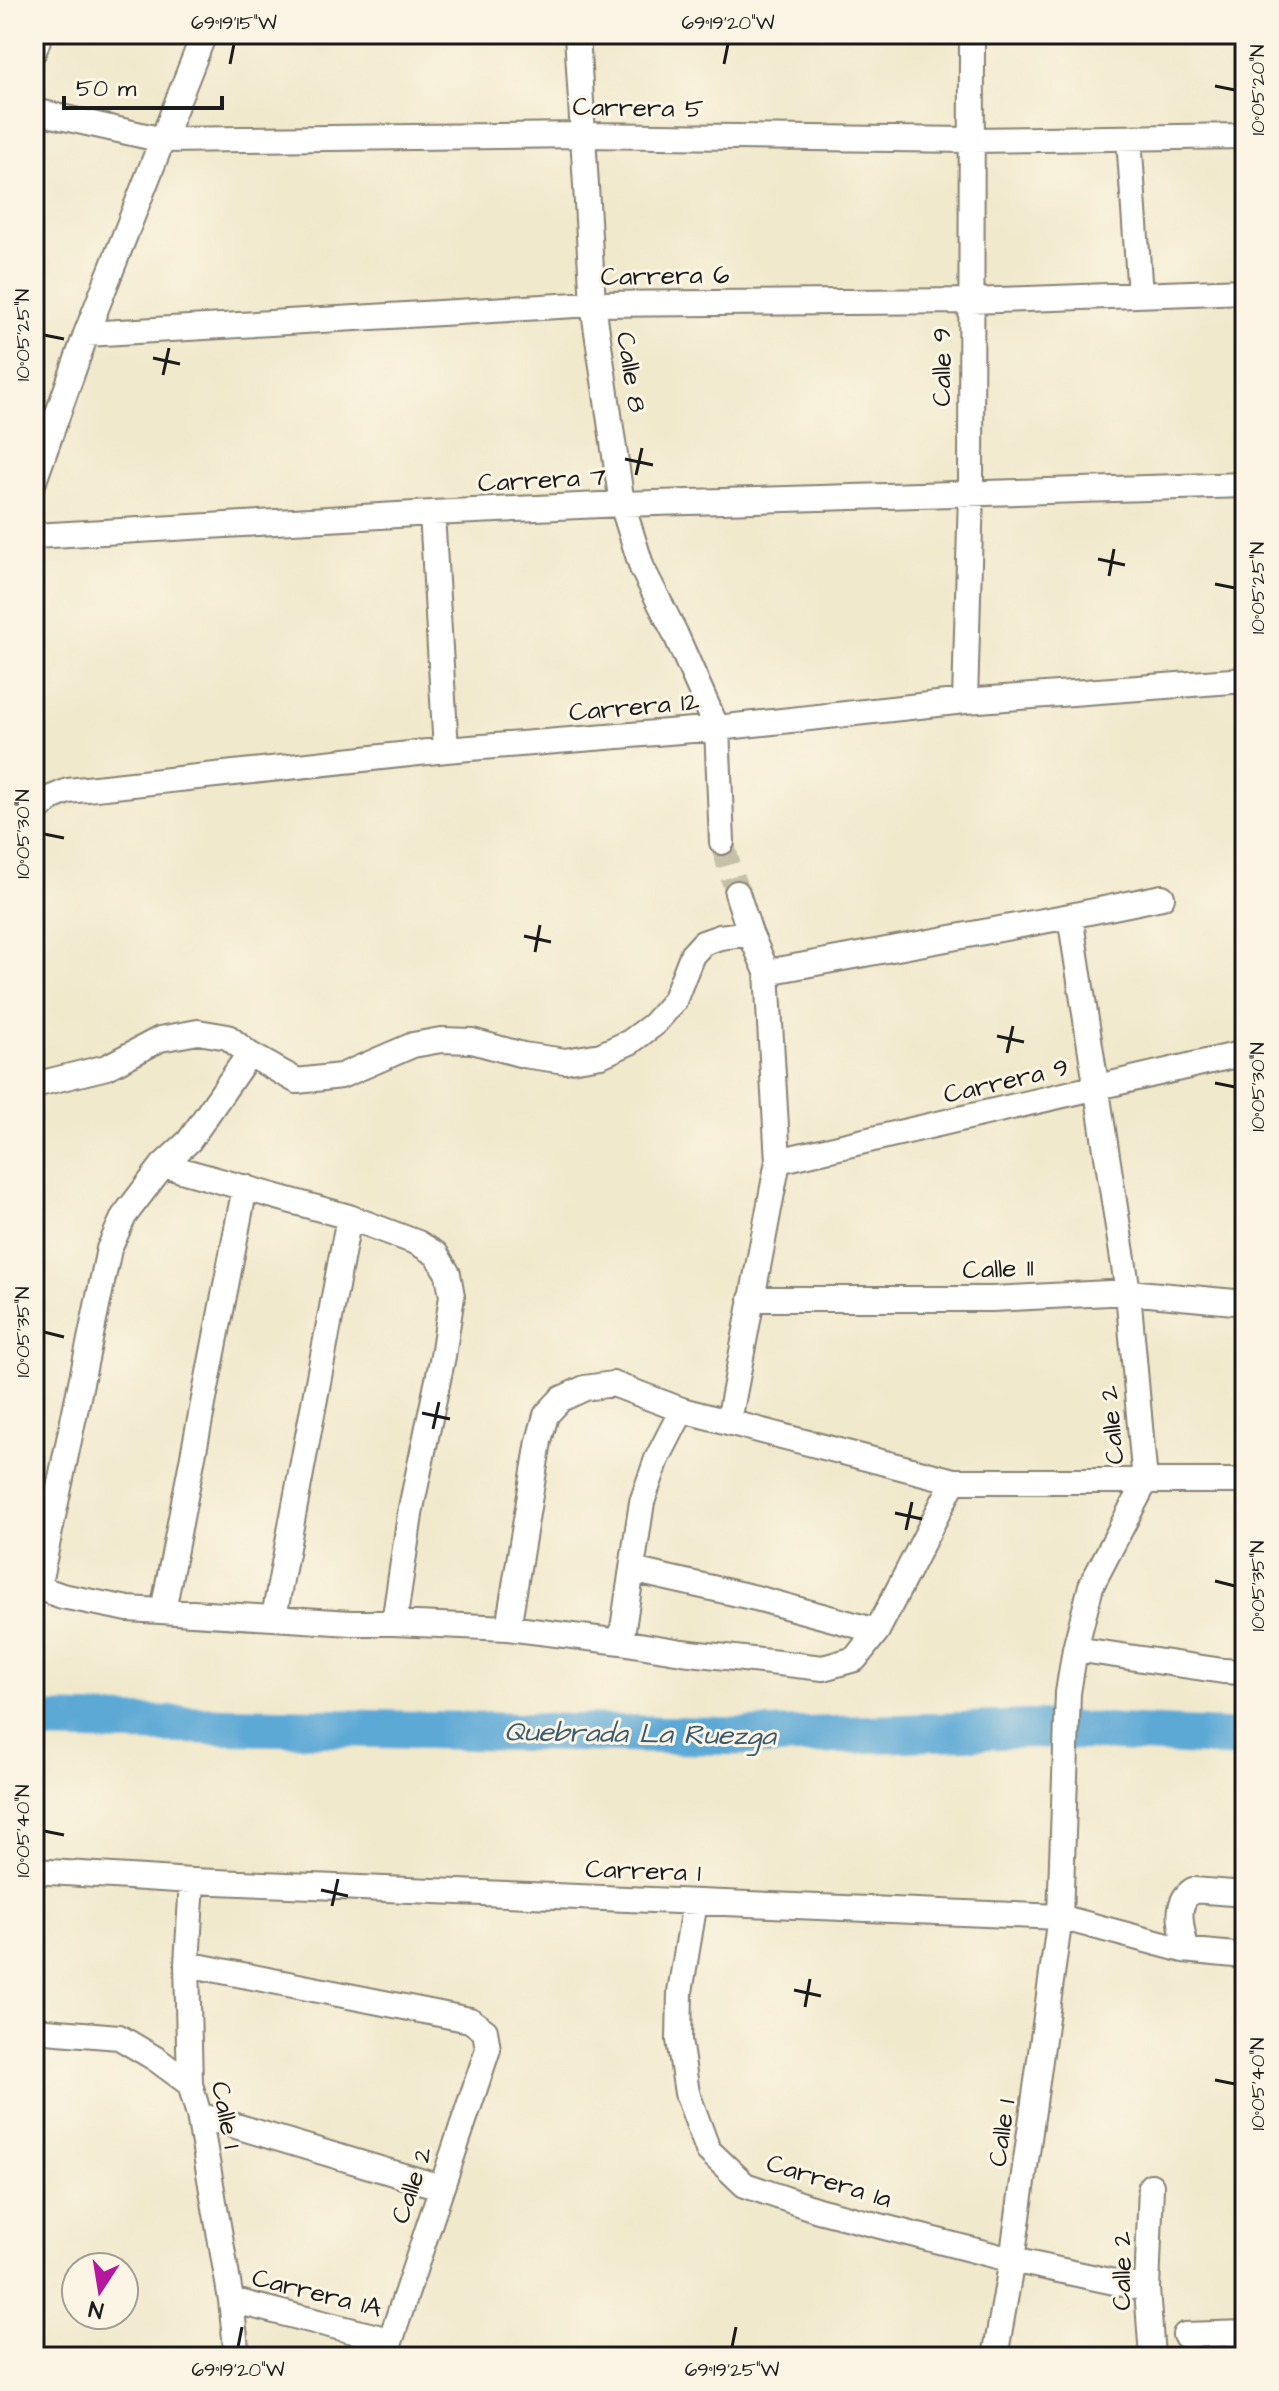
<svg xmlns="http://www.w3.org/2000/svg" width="1279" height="2391" viewBox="0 0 1279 2391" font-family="'Architects Daughter',sans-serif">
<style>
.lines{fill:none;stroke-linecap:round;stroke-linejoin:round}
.river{stroke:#5da9d6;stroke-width:38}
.street-tunnel{stroke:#c6c0a9;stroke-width:24;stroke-dasharray:24 12;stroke-linecap:butt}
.street-casing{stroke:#868274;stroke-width:28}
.street{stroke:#fff;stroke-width:24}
.ticks{fill:none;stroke:#1c1c1c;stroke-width:3}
.labels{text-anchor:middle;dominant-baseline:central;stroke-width:6;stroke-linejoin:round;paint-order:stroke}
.street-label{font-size:26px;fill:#1c1c1c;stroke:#fcf5e5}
.water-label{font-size:28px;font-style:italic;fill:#395b70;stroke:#fcf5e5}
.neatline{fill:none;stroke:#1c1c1c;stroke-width:3}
.ticks-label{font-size:20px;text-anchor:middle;fill:#1c1c1c}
</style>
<rect width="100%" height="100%" fill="#fcf5e5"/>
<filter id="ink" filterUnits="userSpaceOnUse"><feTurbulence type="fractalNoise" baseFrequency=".0125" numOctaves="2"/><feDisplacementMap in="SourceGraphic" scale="16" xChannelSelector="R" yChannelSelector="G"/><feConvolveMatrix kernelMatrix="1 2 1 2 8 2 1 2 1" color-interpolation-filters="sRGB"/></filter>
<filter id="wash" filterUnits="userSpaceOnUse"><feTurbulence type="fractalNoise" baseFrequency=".006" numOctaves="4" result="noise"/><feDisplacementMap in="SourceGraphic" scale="32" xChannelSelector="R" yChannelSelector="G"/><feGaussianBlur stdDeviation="1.8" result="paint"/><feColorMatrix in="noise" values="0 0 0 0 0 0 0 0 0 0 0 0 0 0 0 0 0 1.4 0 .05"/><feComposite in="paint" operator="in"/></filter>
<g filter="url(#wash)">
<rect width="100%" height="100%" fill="#f1e9cc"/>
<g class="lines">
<path class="river" d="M34,1722L769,1737L1034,1729L1245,1739"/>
</g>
</g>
<g filter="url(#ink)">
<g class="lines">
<path class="street-tunnel" d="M722,842L737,893"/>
<g class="street-casing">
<path id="street" d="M577,34L593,304L622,504L642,568L675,633L717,728L722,842
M34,51L40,34
M34,111L163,140L584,135L970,140L1245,136
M1129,138L1140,295
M86,334L593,304L970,301L1245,291
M34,481L86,334L204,34
M432,513L446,750
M34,536L432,513L622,504L1245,485
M965,701L971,493L972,34
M34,813L51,798L68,791L446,750L717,728L965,701L1245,680
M737,893L750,933L767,972
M34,1085L107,1067L160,1039L198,1032L228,1037L249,1054L297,1081L341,1076L413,1045L441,1040L472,1041L523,1055L565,1061L601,1055L630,1042L653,1025L674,1001L692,955L703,943L720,937L750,933
M778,1161L1245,1053
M163,1165L349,1217L418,1243L436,1254L448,1274L452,1296L443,1356L411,1508L394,1623
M751,1299H992L1128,1292L1245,1303
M729,1421L778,1161L767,972L1070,916L1162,897
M632,1570L756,1598L877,1631
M34,1586L62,1596L128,1609L351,1623H394L508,1628L621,1642L682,1652L823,1668L855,1659L877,1631L954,1481
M38,1588L109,1249L124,1216L163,1165L189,1141L249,1054
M163,1611L245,1187
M274,1617L349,1217
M508,1628L539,1441L546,1415L561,1399L585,1388L613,1384L682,1410L954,1481H1245
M621,1642L642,1502L657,1459L682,1410
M1075,1649L1223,1671L1245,1672
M34,1871L192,1881L1060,1917L1183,1950L1245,1956
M192,1881L187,1964L190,2084L199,2115L231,2300L237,2357
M695,1902L680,1992L679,2040L687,2093L708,2150L745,2185L818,2210L1012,2260L1147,2289
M1186,1950C1183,1930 1172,1904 1193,1890L1245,1894
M187,1964L470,2020L485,2031L488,2049L385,2357
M34,2030L119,2037L156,2059L190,2084
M199,2115L440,2187
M1151,2186L1147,2289L1152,2357
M231,2300L389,2340
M1185,2335L1245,2333
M995,2357L1012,2260L1060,1917L1068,1693L1075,1649L1091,1586L1145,1482L1128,1292L1070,916"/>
</g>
<use href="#street" class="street"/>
</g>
</g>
<path class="ticks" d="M230,64L234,44M724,64L728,44M1215,86L1235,90M44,335L64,339M153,358L180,364M163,375L169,348M625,459L653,465M636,475L642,448M1098,559L1125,565M1109,576L1114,549M1215,584L1235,588M44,834L64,838M524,936L551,942M535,952L540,925M997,1036L1024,1042M1007,1053L1013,1026M1215,1083L1235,1087M44,1332L64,1337M422,1413L450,1419M433,1429L439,1402M895,1513L922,1519M906,1530L912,1502M1215,1581L1235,1586M44,1831L64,1835M321,1890L348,1896M332,1906L338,1879M794,1990L821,1996M805,2007L810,1979M1215,2080L1235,2084M238,2347L242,2327M732,2347L736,2327"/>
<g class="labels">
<g class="street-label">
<text transform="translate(638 108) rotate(1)">Carrera 5</text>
<text transform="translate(665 276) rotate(-1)">Carrera 6</text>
<text transform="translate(942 367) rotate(-90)">Calle 9</text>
<text transform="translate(631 372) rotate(81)">Calle 8</text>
<text transform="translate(542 480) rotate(-3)">Carrera 7</text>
<text transform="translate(634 707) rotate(-5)">Carrera 12</text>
<text transform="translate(1006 1081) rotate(-13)">Carrera 9</text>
<text transform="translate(998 1269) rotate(-2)">Calle 11</text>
<text transform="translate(1112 1425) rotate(-95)">Calle 2</text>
<text transform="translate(643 1871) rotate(2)">Carrera 1</text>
<text transform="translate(226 2115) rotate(79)">Calle 1</text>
<text transform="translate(1002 2133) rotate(-82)">Calle 1</text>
<text transform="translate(829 2181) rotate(17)">Carrera 1a</text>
<text transform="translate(412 2185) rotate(-71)">Calle 2</text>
<text transform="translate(1122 2271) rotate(-90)">Calle 2</text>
<text transform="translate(317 2293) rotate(14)">Carrera 1A</text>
</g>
<g class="water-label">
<text transform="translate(640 1734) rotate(1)">Quebrada La Ruezga</text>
</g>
</g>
<rect width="1279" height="2391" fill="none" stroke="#fcf5e5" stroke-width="88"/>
<g transform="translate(100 2291) rotate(192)"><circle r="38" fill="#fcf5e5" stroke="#a29e95" stroke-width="2"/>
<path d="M0-6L14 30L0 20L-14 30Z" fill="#b5179e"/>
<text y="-12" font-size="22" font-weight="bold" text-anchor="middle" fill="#1c1c1c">N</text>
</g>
<path d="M64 96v12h158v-12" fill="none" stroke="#1c1c1c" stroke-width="4"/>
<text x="76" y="96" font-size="24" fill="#1c1c1c" stroke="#fcf5e5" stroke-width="6" paint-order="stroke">50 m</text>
<rect x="44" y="44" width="1191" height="2303" class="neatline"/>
<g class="ticks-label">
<text x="234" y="29">69°19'15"W</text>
<text x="728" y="29">69°19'20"W</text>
<text transform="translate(1257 90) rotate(-90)" y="7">10°05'20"N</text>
<text transform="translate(22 335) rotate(-90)" y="7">10°05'25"N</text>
<text transform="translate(1257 588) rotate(-90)" y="7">10°05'25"N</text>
<text transform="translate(22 834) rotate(-90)" y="7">10°05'30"N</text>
<text transform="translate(1257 1087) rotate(-90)" y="7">10°05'30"N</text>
<text transform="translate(22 1332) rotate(-90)" y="7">10°05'35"N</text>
<text transform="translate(1257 1586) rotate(-90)" y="7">10°05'35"N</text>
<text transform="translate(22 1831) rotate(-90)" y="7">10°05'40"N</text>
<text transform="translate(1257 2084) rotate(-90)" y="7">10°05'40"N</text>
<text x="238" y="2376">69°19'20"W</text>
<text x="732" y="2376">69°19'25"W</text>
</g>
</svg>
